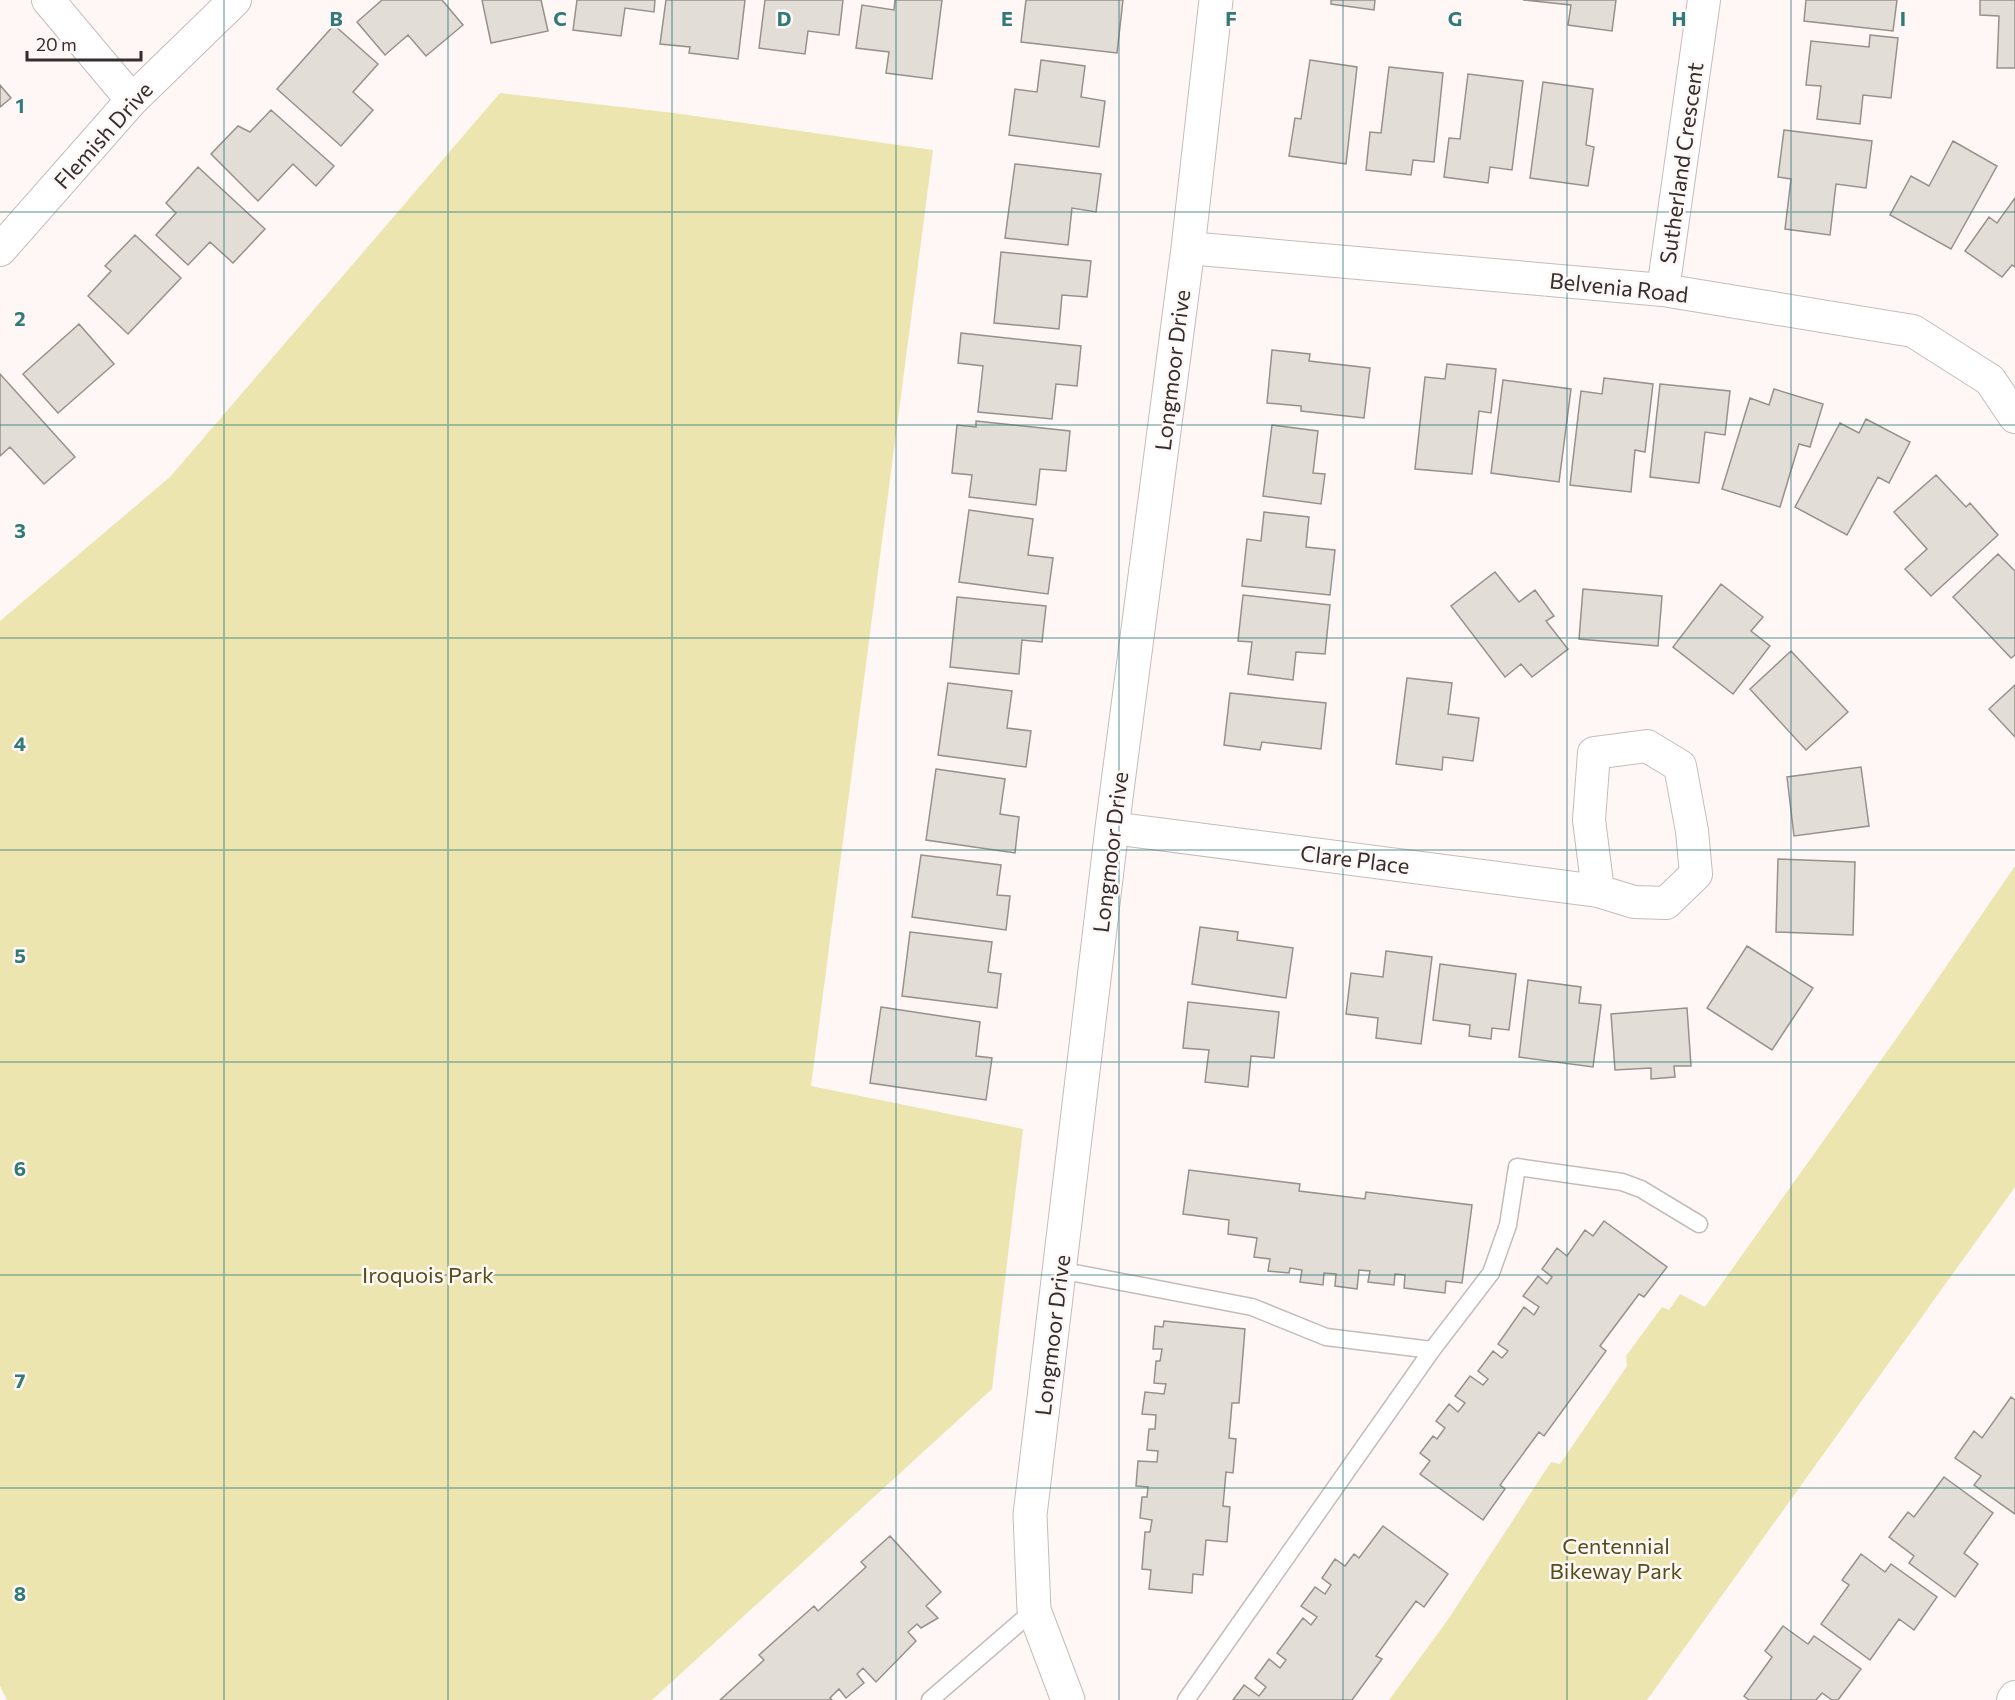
<svg xmlns="http://www.w3.org/2000/svg" width="2015" height="1700" viewBox="0 0 2015 1700" font-family="Commissioner,sans-serif">
<style>
.green{fill:#ece5af}
.building{fill:#e3ddd7;stroke:#96918c;stroke-width:1.5}
.lines{fill:none;stroke-linecap:round;stroke-linejoin:round}
.service-casing{stroke:#c4bcb9;stroke-width:19}
.minor-casing{stroke:#c4bcb9;stroke-width:34}
.tertiary-casing{stroke:#c4bcb9;stroke-width:35}
.service{stroke:#fff;stroke-width:16}
.minor{stroke:#fff;stroke-width:32}
.tertiary{stroke:#fff;stroke-width:33}
.grid{fill:none;stroke:#307a78;stroke-width:1.5;stroke-opacity:0.55}
.labels{text-anchor:middle;dominant-baseline:central;stroke-width:5;stroke-linejoin:round;paint-order:stroke}
.street-label{font-size:22px;fill:#322f2e;stroke:#fef7f5}
.park-label{font-size:22px;fill:#554e18;stroke:#fef7f5}
.grid-label{font-size:20px;text-anchor:middle;font-weight:bold;fill:#307a78;stroke:#fef7f5;stroke-width:5;stroke-linejoin:round;paint-order:stroke}
</style>
<rect width="100%" height="100%" fill="#fef7f5"/>
<path class="green" d="M500,93L674,113L933,150L811,1086L1023,1129L992,1389L652,1700H7L0,1686V621L170,477Z
M2015,866V1187L1647,1700H1389L1447,1621L1551,1462L1560,1464L1627,1366L1626,1356L1662,1307L1669,1310L1680,1294L1705,1307L1908,1022Z"/>
<path class="building" d="M382,0H442L463,25L426,56L408,35L385,55L357,22Z
M482,0H541L548,31L491,43Z
M577,0H655L654,12L625,8L621,36L573,30Z
M666,0H745L738,59L689,53L690,47L660,44Z
M765,0H843L839,35L808,31L805,54L759,48Z
M895,0H942L932,79L886,73L889,52L856,48L862,5L894,10Z
M1026,0H1123L1117,53L1021,42Z
M1331,0H1375L1374,10L1331,4Z
M1523,0H1616L1612,31L1568,25L1571,5Z
M1806,0H1897L1893,31L1804,21Z
M1980,0H2015V68H1997L1999,16L1980,15Z
M334,25L378,64L353,92L373,110L341,146L277,89Z
M1870,35L1898,38L1891,98L1863,95L1860,124L1817,119L1821,86L1806,85L1811,41L1869,47Z
M1041,60L1085,66L1081,97L1105,101L1099,147L1009,135L1015,89L1037,92Z
M1310,60L1357,67L1346,164L1289,156L1295,118L1301,119Z
M1389,67L1443,73L1434,162L1413,160L1411,175L1366,170L1370,132L1381,133Z
M1468,74L1523,81L1512,170L1490,167L1488,183L1444,177L1449,138L1460,139Z
M1543,82L1593,89L1586,145L1594,147L1588,186L1530,178Z
M0,85L11,98L0,107Z
M271,110L334,166L316,186L293,164L258,201L211,154L238,126L250,132Z
M1784,130L1872,141L1866,188L1836,184L1830,235L1785,229L1791,179L1778,177Z
M1953,141L1997,166L1951,249L1890,215L1911,176L1929,186Z
M1015,164L1101,174L1096,212L1072,208L1068,245L1005,238Z
M198,167L265,229L233,263L210,242L188,265L156,235L176,213L166,203Z
M2015,198V267L2012,265L2002,277L1965,251L1989,217L1997,223Z
M135,235L181,278L128,334L88,296L111,271L105,266Z
M1001,252L1091,261L1087,297L1062,295L1059,329L994,323Z
M79,324L114,364L58,413L23,374Z
M961,333L1081,346L1077,386L1056,384L1052,419L978,412L983,366L958,363Z
M1272,350L1310,354L1309,361L1370,368L1364,418L1301,411V406L1267,403Z
M1447,364L1496,369L1491,413L1479,411L1472,474L1415,469L1425,377L1445,379Z
M0,374L75,457L44,484L10,447L0,456Z
M1604,378L1653,384L1645,452L1635,450L1631,492L1570,485L1581,391L1602,394Z
M1503,380L1571,389L1559,482L1491,473Z
M1660,384L1730,391L1725,435L1705,432L1699,483L1650,477Z
M1774,389L1823,404L1810,447L1799,444L1780,507L1722,489L1750,398L1769,405Z
M1866,419L1910,442L1889,483L1878,477L1847,535L1795,507L1840,423L1859,433Z
M976,421L1070,431L1066,471L1040,469L1036,505L969,497L972,475L952,473L957,425L976,427Z
M1272,425L1318,431L1313,473L1325,474L1321,504L1263,496Z
M1936,475L1966,507L1970,503L1998,535L1931,596L1905,569L1927,549L1894,512Z
M969,510L1033,519L1028,555L1053,558L1048,594L959,582Z
M1264,512L1309,517L1306,547L1335,550L1330,595L1242,586L1247,539L1261,541Z
M1998,554L2015,571V655L2011,658L1953,597Z
M1495,572L1519,602L1535,590L1554,616L1546,621L1568,649L1532,677L1521,664L1505,677L1451,606Z
M1721,584L1763,617L1751,631L1770,646L1733,694L1673,647Z
M1583,589L1662,596L1658,646L1579,639Z
M1243,595L1330,605L1325,654L1296,652L1293,680L1248,674L1252,642L1238,641Z
M957,597L1046,606L1042,642L1022,640L1019,674L950,667Z
M1791,651L1848,712L1806,750L1750,689Z
M1407,678L1452,683L1448,714L1479,718L1473,761L1443,757L1442,770L1396,764Z
M948,683L1012,691L1007,728L1031,731L1026,767L938,755Z
M2015,685V737L1989,709Z
M1230,693L1326,703L1321,749L1262,742L1260,750L1224,745Z
M1861,767L1869,826L1794,836L1787,777Z
M936,769L1005,779L1000,814L1019,817L1015,853L926,840Z
M921,855L1001,865L997,895L1010,896L1006,930L912,917Z
M1778,859L1855,862L1853,935L1776,932Z
M1200,927L1238,932L1237,940L1293,948L1286,998L1192,984Z
M910,932L992,942L988,972L1001,974L997,1008L902,996Z
M1747,946L1813,988L1772,1050L1707,1008Z
M1386,951L1432,957L1421,1044L1376,1038L1378,1018L1346,1014L1351,973L1383,977Z
M1440,964L1516,974L1509,1030L1492,1028L1491,1039L1469,1036L1470,1025L1433,1020Z
M1528,980L1581,987L1579,1003L1601,1005L1593,1067L1519,1057Z
M1188,1002L1279,1012L1274,1058L1251,1056L1248,1087L1205,1082L1209,1050L1183,1048Z
M881,1007L980,1022L976,1056L992,1058L986,1100L870,1083Z
M1687,1008L1691,1066H1674L1675,1077L1651,1079V1068L1615,1070L1611,1014Z
M1189,1170L1300,1184L1299,1191L1365,1199L1366,1192L1472,1205L1462,1283L1446,1281L1445,1293L1404,1288L1405,1275L1395,1274L1394,1285L1368,1282L1370,1271L1359,1270L1357,1289L1335,1286L1336,1274L1324,1273L1323,1285L1300,1282L1302,1270L1290,1268L1289,1273L1268,1271L1270,1259L1254,1257L1257,1238L1228,1234L1229,1220L1183,1214Z
M1604,1221L1667,1267L1644,1297L1639,1294L1600,1346L1606,1351L1544,1436L1539,1432L1500,1485L1505,1489L1483,1520L1420,1474L1430,1461L1420,1453L1433,1436L1437,1439L1445,1428L1436,1421L1449,1404L1458,1412L1465,1403L1455,1396L1470,1376L1483,1385L1488,1379L1478,1371L1493,1351L1502,1358L1508,1351L1498,1344L1524,1307L1534,1315L1539,1307L1523,1296L1538,1276L1547,1284L1552,1277L1542,1269L1557,1248L1567,1256L1585,1230L1593,1236Z
M1164,1321L1245,1329L1239,1403H1232L1229,1438L1236,1439L1233,1473L1226,1472L1223,1506L1230,1507L1227,1542L1206,1540L1203,1575L1193,1574L1192,1593L1149,1589L1151,1570L1142,1569L1145,1532H1150L1152,1520L1140,1518L1142,1497H1147L1148,1487L1136,1486L1138,1461L1157,1462L1158,1451L1147,1450L1149,1429H1155L1156,1415L1142,1414L1145,1392L1164,1394L1166,1384L1154,1383L1156,1361H1160L1162,1349H1153L1155,1326L1163,1327Z
M2011,1397L2015,1400V1514L1974,1485L1981,1476L1955,1458L1974,1431L1982,1438Z
M1944,1477L1993,1513L1964,1553L1978,1564L1955,1597L1909,1563L1914,1556L1889,1537L1908,1512L1914,1517Z
M1383,1526L1448,1574L1424,1607L1416,1601L1376,1656L1382,1659L1352,1700H1233L1244,1685L1259,1696L1266,1687L1255,1678L1269,1659L1280,1668L1286,1660L1277,1653L1303,1618L1311,1625L1317,1617L1301,1606L1315,1587L1325,1594L1331,1585L1322,1578L1335,1559L1345,1566L1354,1554L1359,1558Z
M890,1536L941,1592L926,1606L938,1618L921,1628L917,1624L908,1632L916,1641L876,1682L863,1668L857,1674L864,1683L846,1698L839,1689L830,1698L832,1700H720L764,1660L759,1655L814,1606L818,1611L866,1567L861,1562Z
M1861,1554L1885,1572L1891,1564L1937,1597L1914,1630L1899,1619L1870,1660L1821,1624L1849,1585L1842,1580Z
M1783,1626L1808,1644L1814,1636L1861,1669L1838,1700H1832L1822,1693L1816,1700H1749L1744,1696L1772,1657L1765,1651Z"/>
<g class="lines">
<g class="service-casing">
<path id="service" d="M1059,1270L1252,1307L1326,1337L1432,1350
M930,1700L1034,1610
M1186,1700L1432,1350L1491,1273L1508,1225L1517,1167L1622,1182L1641,1189L1699,1224"/>
</g>
<g class="minor-casing">
<path id="minor" d="M48,0L132,100
M1188,248L1663,290L1913,331L1990,380L2015,417
M0,250L132,100L235,0
M1663,290L1704,0
M1112,828L1598,891L1634,902L1666,903L1696,874L1692,831L1680,766L1647,746L1594,753L1589,820L1598,891
M2013,1700L2015,1697"/>
</g>
<g class="tertiary-casing">
<path id="tertiary" d="M1068,1700L1034,1610L1030,1515L1112,828L1188,248L1216,0"/>
</g>
<use href="#service" class="service"/>
<use href="#minor" class="minor"/>
<use href="#tertiary" class="tertiary"/>
</g>
<path class="grid" d="M224,0V1700M448,0V1700M672,0V1700M896,0V1700M1119,0V1700M1343,0V1700M1567,0V1700M1791,0V1700M0,212H2015M0,425H2015M0,638H2015M0,850H2015M0,1062H2015M0,1275H2015M0,1488H2015"/>
<g class="labels">
<g class="street-label">
<text transform="translate(103 135) rotate(-48)">Flemish Drive</text>
<text transform="translate(1681 163) rotate(-82)">Sutherland Crescent</text>
<text transform="translate(1619 287) rotate(6)">Belvenia Road</text>
<text transform="translate(1172 370) rotate(-83)">Longmoor Drive</text>
<text transform="translate(1110 852) rotate(-83)">Longmoor Drive</text>
<text transform="translate(1355 859) rotate(7)">Clare Place</text>
<text transform="translate(1052 1335) rotate(-83)">Longmoor Drive</text>
</g>
<g class="park-label">
<text x="428" y="1274">Iroquois Park</text>
<text x="1616" y="1545">Centennial<tspan x="1616" dy="25">Bikeway Park</tspan></text>
</g>
</g>
<g class="grid-label">
<text x="336" y="26">B</text>
<text x="560" y="26">C</text>
<text x="784" y="26">D</text>
<text x="1007" y="26">E</text>
<text x="1231" y="26">F</text>
<text x="1455" y="26">G</text>
<text x="1679" y="26">H</text>
<text x="1903" y="26">I</text>
<text x="20" y="113">1</text>
<text x="20" y="326">2</text>
<text x="20" y="538">3</text>
<text x="20" y="751">4</text>
<text x="20" y="963">5</text>
<text x="20" y="1176">6</text>
<text x="20" y="1388">7</text>
<text x="20" y="1601">8</text>
</g>
<path d="M27 51v9h114v-9" fill="none" stroke="#322f2e" stroke-width="3"/>
<text x="36" y="51" font-size="18" fill="#322f2e" stroke="#fef7f5" stroke-width="4.5" paint-order="stroke">20 m</text>
</svg>
